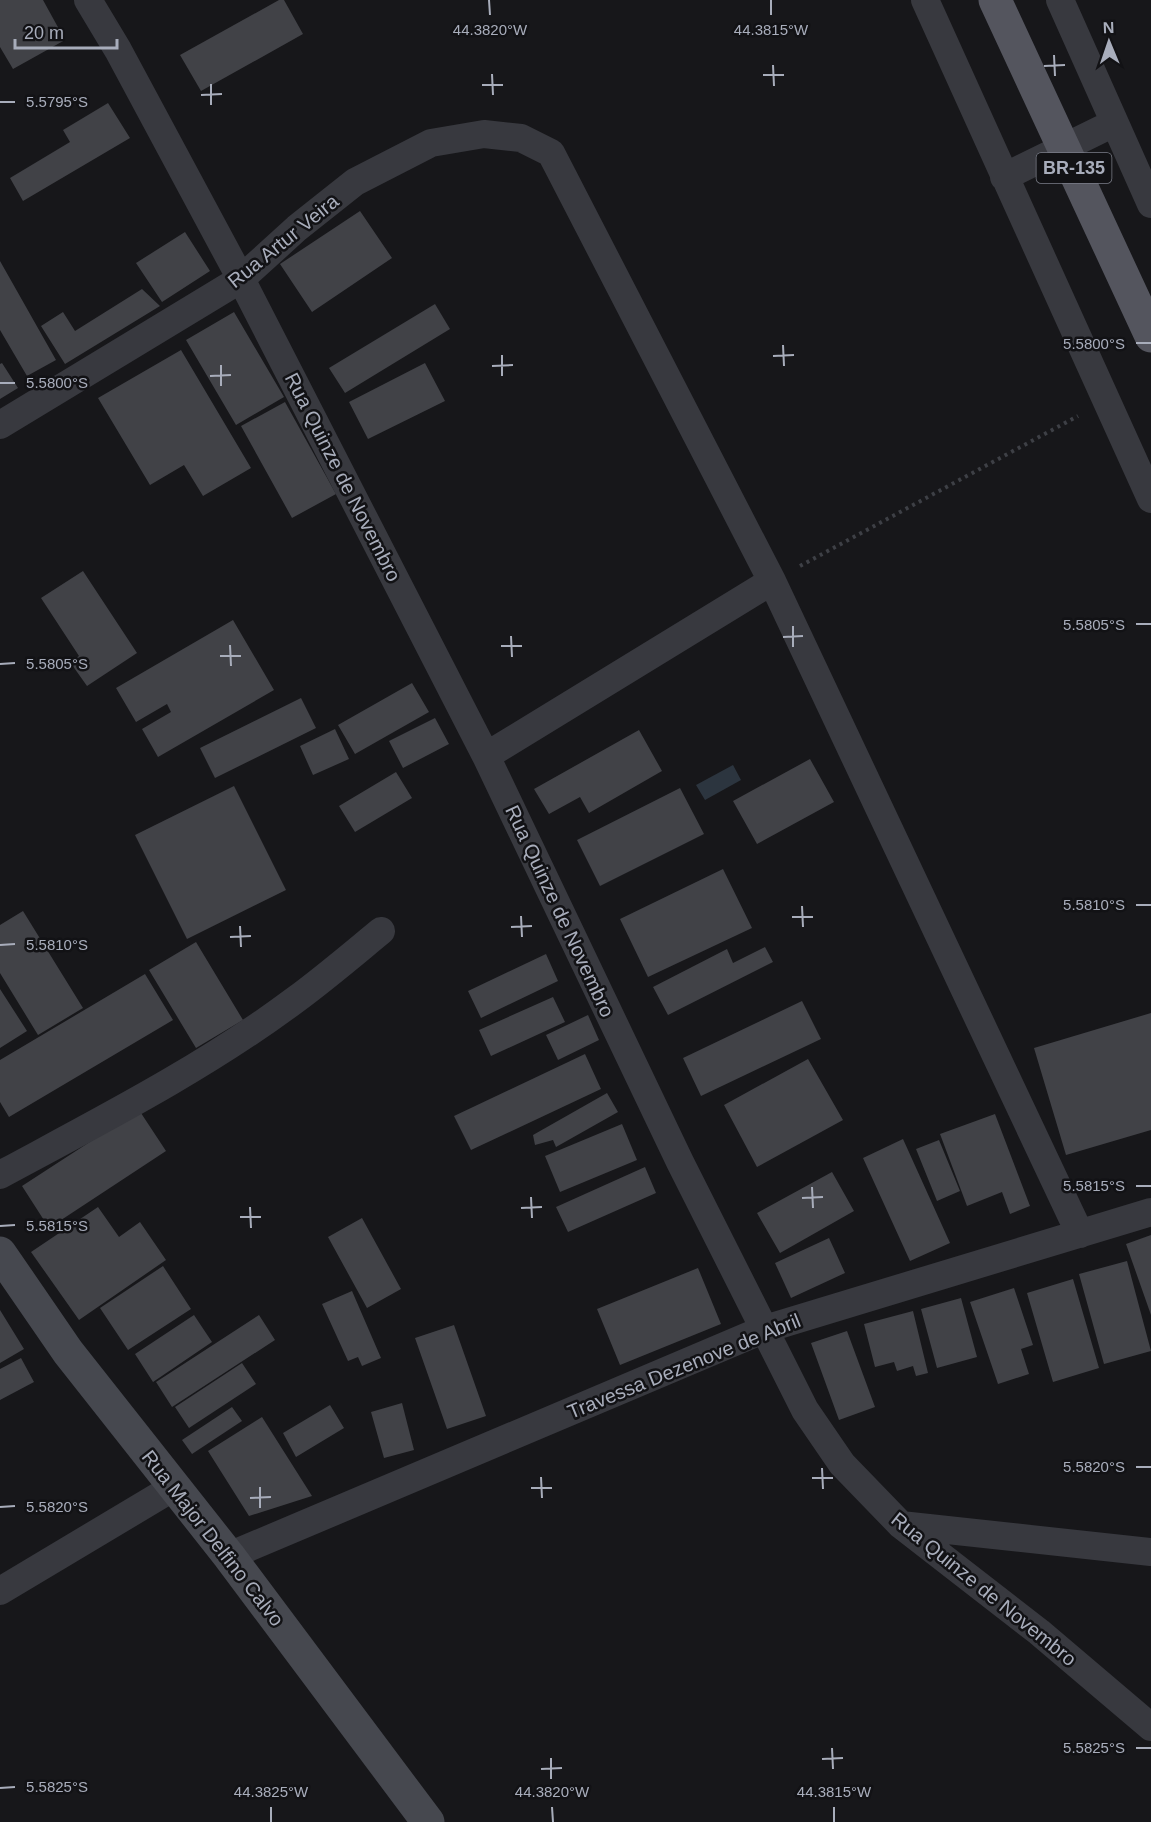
<svg xmlns="http://www.w3.org/2000/svg" width="1151" height="1822" viewBox="0 0 1151 1822" font-family="Helvetica,sans-serif">
<style>
.water{fill:#2c353f}
.building{fill:#414247}
.lines{fill:none;stroke-linecap:round;stroke-linejoin:round}
.path{stroke:#3e4046;stroke-width:4;stroke-dasharray:3 4.5;stroke-linecap:butt}
.street{stroke:#38393f;stroke-width:28}
.secondary{stroke:#46484f;stroke-width:33}
.primary{stroke:#54555e;stroke-width:33}
.ticks{fill:none;stroke:#a8adbb;stroke-width:2}
.labels{text-anchor:middle;dominant-baseline:central;stroke-width:5;stroke-linejoin:round;paint-order:stroke}
.shield{fill:#121215;stroke:#7b7e89;stroke-width:1.5}
.shield-label{font-size:18px;font-weight:bold;fill:#a8adbb}
.street-label{font-size:20px;fill:#a8adbb;stroke:#121215}
.ticks-label{font-size:15px;text-anchor:middle;fill:#a8adbb;stroke:#121215;stroke-width:5;stroke-linejoin:round;paint-order:stroke}
</style>
<rect width="100%" height="100%" fill="#17171a"/>
<path class="water" d="M733,765L741,780L705,800L696,785Z"/>
<path class="building" d="M0,0H43L65,40L13,69L0,47Z
M279,0H284L303,34L201,91L180,55Z
M108,103L130,138L23,201L10,178L70,142L63,130Z
M360,211L392,258L312,312L280,264Z
M185,232L210,271L162,302L136,263Z
M0,261L56,360L27,376L0,330Z
M142,289L160,306L65,364L41,326L63,312L75,331Z
M435,304L450,329L345,393L329,368Z
M234,312L284,397L236,425L186,340Z
M181,350L251,468L203,496L184,465L150,485L98,398Z
M2,363L18,388L0,399V364Z
M425,363L445,401L368,439L349,402Z
M285,402L336,494L292,518L241,426Z
M83,571L137,653L87,686L70,662L79,656L41,598Z
M233,620L274,690L158,757L142,729L171,712L167,704L136,722L116,688Z
M412,683L429,712L355,754L338,725Z
M301,698L316,728L215,778L200,748Z
M435,718L449,744L403,768L389,741Z
M335,729L349,759L313,775L300,746Z
M639,730L662,771L589,813L580,797L549,814L534,789Z
M810,759L834,802L757,844L733,801Z
M396,772L412,798L355,832L339,806Z
M234,786L286,890L187,939L135,835Z
M680,788L704,834L600,886L577,840Z
M723,869L752,928L648,977L620,919Z
M23,911L83,1008L38,1035L0,973V925Z
M196,942L243,1020L196,1048L149,970Z
M765,947L773,962L668,1015L653,987L727,949L733,963Z
M546,954L558,981L481,1018L468,991Z
M145,974L173,1020L9,1117L0,1102V1060Z
M0,989L27,1031L0,1048Z
M553,997L565,1022L491,1056L479,1030Z
M802,1001L821,1039L701,1096L683,1058Z
M1151,1013V1130L1066,1155L1034,1048Z
M588,1015L599,1040L558,1060L546,1035Z
M585,1054L601,1089L471,1150L454,1116Z
M808,1059L843,1120L757,1167L724,1105Z
M607,1093L618,1112L556,1147L553,1140L535,1145L533,1135Z
M139,1110L166,1151L49,1228L22,1186Z
M995,1114L1030,1206L1010,1214L1002,1192L967,1206L940,1134Z
M622,1124L637,1160L560,1192L545,1156Z
M903,1139L950,1243L910,1261L863,1158Z
M939,1140L960,1191L937,1201L916,1149Z
M645,1167L656,1193L568,1232L556,1207Z
M832,1172L854,1211L780,1253L757,1213Z
M98,1207L119,1237L140,1222L166,1260L79,1320L31,1252Z
M362,1218L401,1289L367,1308L328,1237Z
M1151,1235V1315L1126,1244Z
M829,1238L845,1273L791,1298L775,1263Z
M1127,1261L1151,1351L1104,1364L1079,1274Z
M163,1266L191,1309L128,1350L100,1308Z
M698,1268L721,1324L620,1365L597,1309Z
M1073,1279L1099,1368L1053,1382L1027,1293Z
M1014,1288L1033,1345L1021,1349L1029,1374L998,1384L970,1302Z
M352,1291L381,1358L362,1366L358,1357L348,1361L322,1304Z
M961,1298L977,1357L937,1368L921,1309Z
M0,1310L24,1349L0,1363Z
M913,1311L928,1373L916,1376L913,1366L897,1371L894,1362L875,1367L864,1324Z
M194,1315L212,1342L153,1382L135,1354Z
M259,1315L275,1340L172,1407L156,1382Z
M454,1325L486,1416L447,1429L415,1338Z
M847,1331L875,1407L839,1420L811,1343Z
M21,1358L34,1382L0,1400V1369Z
M242,1363L256,1384L189,1428L175,1407Z
M402,1403L414,1450L384,1458L371,1412Z
M330,1405L344,1428L296,1457L283,1433Z
M232,1407L242,1421L192,1454L182,1440Z
M262,1417L312,1496L249,1516L208,1451Z"/>
<g class="lines">
<path class="path" d="M800,566L1078,416"/>
<path class="street" d="M88,0L118,50L241,279L486,756L680,1162L805,1410L842,1464L901,1525L1039,1632L1151,1727
M925,0L1151,499
M1060,0L1151,204
M1004,177L1114,123
M0,425L241,279L297,228L355,182L431,143L484,134L521,138L551,153L772,581L1080,1234
M486,756L772,581
M0,1175C100,1121 204,1068 295,1000C325,978 353,954 381,931
M901,1525L1151,1552
M229,1556L765,1329L1151,1212
M0,1591L174,1487"/>
<path class="secondary" d="M0,1253L68,1352L229,1556L428,1822"/>
<path class="primary" d="M995,0L1151,336"/>
</g>
<path class="ticks" d="M489,0L490,15M771,0V15M1054,55L1055,76M773,65L774,86M1044,66L1065,65M492,74L493,95M763,75H784M211,84V105M482,85H503M201,95L222,94M0,102H15M1136,343H1151M783,345L784,366M502,355V376M773,356L794,355M221,365V386M492,366L513,365M210,376L231,375M0,383H15M1136,624H1151M793,626V647M511,636L512,657M783,637L803,636M230,645L231,666M501,646H522M220,656H241M0,664L15,663M1136,905H1151M802,906L803,927M521,916L522,937M792,917H813M240,926L241,947M511,927L532,926M230,937L251,936M0,945L15,944M1136,1186H1151M812,1187L813,1208M531,1197L532,1218M802,1198L823,1197M250,1207L251,1228M521,1208L542,1207M240,1217H261M0,1226L15,1225M1136,1467H1151M822,1468L823,1489M541,1477L542,1498M812,1478H833M260,1487V1508M531,1488H552M250,1498L271,1497M0,1507L15,1506M832,1748L833,1769M1136,1748H1151M551,1758V1779M822,1759L843,1758M541,1769L562,1768M0,1788L15,1787M271,1807V1822M552,1807L553,1822M834,1807V1822"/>
<g class="labels">
<rect class="shield" x="1036.5" y="153" width="75" height="30" rx="4.5"/>
<g class="shield-label">
<text x="1074" y="168">BR-135</text>
</g>
<g class="street-label">
<text transform="translate(283 241) rotate(-39)">Rua Artur Veira</text>
<text transform="translate(343 477) rotate(63)">Rua Quinze de Novembro</text>
<text transform="translate(560 911) rotate(65)">Rua Quinze de Novembro</text>
<text transform="translate(684 1366) rotate(-22)">Travessa Dezenove de Abril</text>
<text transform="translate(213 1538) rotate(52)">Rua Major Delfino Calvo</text>
<text transform="translate(984 1589) rotate(39)">Rua Quinze de Novembro</text>
</g>
</g>
<g class="ticks-label">
<text x="490" y="35">44.3820°W</text>
<text x="771" y="35">44.3815°W</text>
<text x="57" y="107">5.5795°S</text>
<text x="1094" y="349">5.5800°S</text>
<text x="57" y="388">5.5800°S</text>
<text x="1094" y="630">5.5805°S</text>
<text x="57" y="669">5.5805°S</text>
<text x="1094" y="910">5.5810°S</text>
<text x="57" y="950">5.5810°S</text>
<text x="1094" y="1191">5.5815°S</text>
<text x="57" y="1231">5.5815°S</text>
<text x="1094" y="1472">5.5820°S</text>
<text x="57" y="1512">5.5820°S</text>
<text x="1094" y="1753">5.5825°S</text>
<text x="57" y="1792">5.5825°S</text>
<text x="271" y="1797">44.3825°W</text>
<text x="552" y="1797">44.3820°W</text>
<text x="834" y="1797">44.3815°W</text>
</g>
<g transform="translate(1109 42) rotate(358)" stroke="#121215" stroke-width="4.5" paint-order="stroke">
<path d="M0-4.5L10 22L0 15L-10 22Z" fill="#a8adbb"/>
<text y="-9" font-size="16" font-weight="bold" text-anchor="middle" fill="#a8adbb">N</text>
</g>
<path d="M15 39v9h102v-9" fill="none" stroke="#a8adbb" stroke-width="3"/>
<text x="24" y="39" font-size="18" fill="#a8adbb" stroke="#121215" stroke-width="4.5" paint-order="stroke">20 m</text>
</svg>
